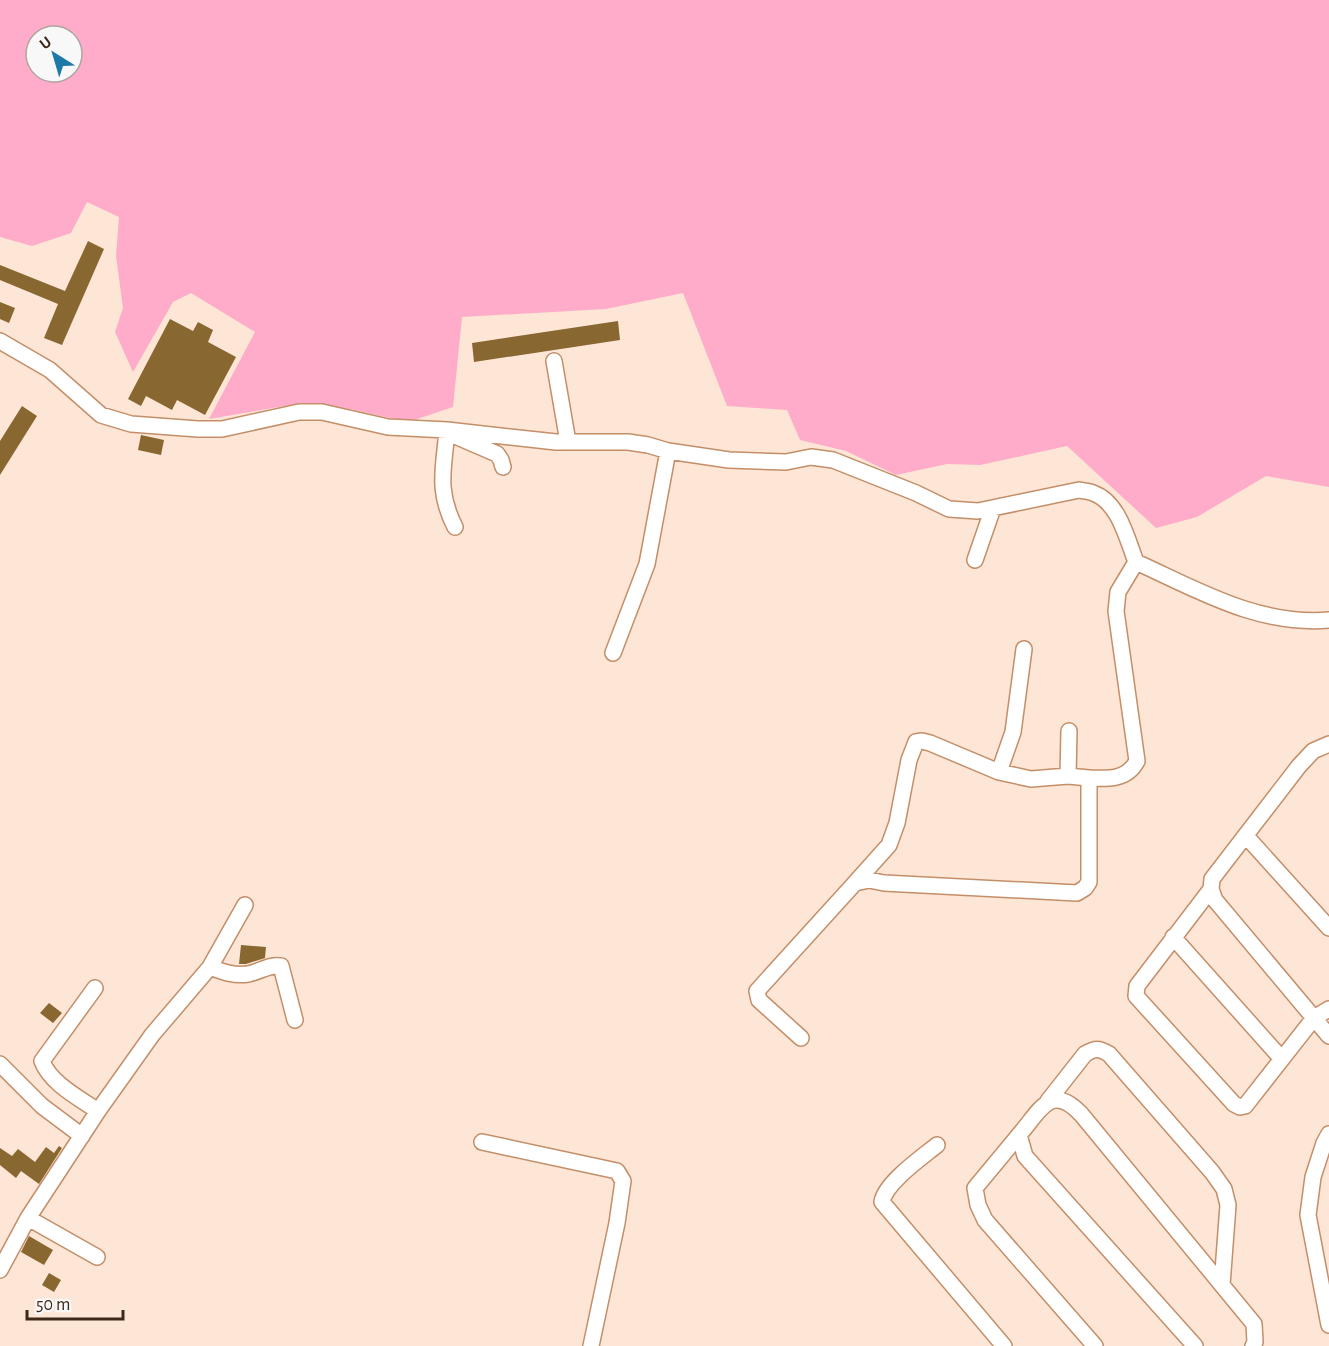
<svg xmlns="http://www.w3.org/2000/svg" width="1329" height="1346" viewBox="0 0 1329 1346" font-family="'Alegreya Sans',sans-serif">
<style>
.green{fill:#feacca;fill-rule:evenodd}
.building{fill:#896731}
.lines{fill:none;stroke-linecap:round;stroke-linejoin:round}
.minor-casing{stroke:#c38e68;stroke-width:18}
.minor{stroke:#fff;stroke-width:15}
</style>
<rect width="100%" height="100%" fill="#fde6d6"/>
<path class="green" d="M0,0H1329V487L1266,476L1197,517L1156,528L1067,446L980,465L947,464L896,475L846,451L800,440L787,410L727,406L683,293L606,309L462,317L453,407L408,422L350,409L296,404L209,419L255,332L191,293L173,302L133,372L115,332L123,308L116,256L119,217L87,202L71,233L32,246L0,237ZM36,36H72V72H36Z"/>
<path class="building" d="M88,241L104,249L62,345L44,338L58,304L0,280V265L65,291Z
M0,302L15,308L9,323L0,319Z
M170,319L193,331L198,322L213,330L208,342L236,357L205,415L177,400L172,410L146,396L141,406L128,399Z
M618,321L620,340L474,362L472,343Z
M22,406L37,416L0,475V441Z
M141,435L164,440L161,455L138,450Z
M241,945L266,947L265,958L246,964H239Z
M49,1003L62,1013L53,1023L40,1013Z
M59,1146L62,1148L39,1184L21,1171L16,1178L0,1165V1148L12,1156L18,1149L35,1162L46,1147L54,1153Z
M29,1236L53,1250L44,1265L21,1252Z
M49,1273L61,1280L54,1292L42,1285Z"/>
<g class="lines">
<g class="minor-casing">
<path id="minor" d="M0,341L50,370L101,415L131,424L198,429H222L299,412H322L388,427L447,430L556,442H628L648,445L668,451L729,460L786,462L811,457L833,460L916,493L949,509L978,511L1079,490C1083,491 1089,491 1093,493C1119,502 1127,539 1136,562C1198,590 1258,626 1329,620
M554,361L568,442
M447,430C444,468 436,490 455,527
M453,435L497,454L501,460L503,467
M975,560L993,508
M613,653L647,564L668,451
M1329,744L1313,751L1299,766L1212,879L1211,889L1215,900L1329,1036
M999,772L1013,732L1024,649
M1068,776L1069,731
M1246,836L1329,928
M855,883L889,845L897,823L909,760L916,742L922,741L930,743L999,772L1031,779L1068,776L1089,778
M1211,889L1137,986L1136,996L1234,1104L1240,1107L1245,1106L1314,1018L1329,1009
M1173,937L1281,1058
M210,967C223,972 234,976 248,974C259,972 270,964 281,966L295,1020
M95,988L42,1061C50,1083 79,1098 98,1111
M801,1038L759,1000L757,991L855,883L869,880L884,883L1077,893L1085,888L1089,882V778C1108,779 1127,780 1137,761L1116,611L1118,592L1136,562
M0,1064L42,1106L82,1136
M1048,1101L1085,1054C1095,1048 1099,1048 1109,1054L1212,1172L1224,1189L1228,1205L1222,1285
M1329,1134L1324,1143L1313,1177L1308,1215L1329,1325
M1019,1135L975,1188L978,1205L985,1220L1095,1346
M482,1142L617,1171L623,1181L617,1223L591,1346
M937,1145C921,1158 885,1183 882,1202L1004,1346
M28,1218L97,1257
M0,1270L28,1218L98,1111L152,1035L210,967L245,905
M1195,1346L1025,1156L1019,1135C1040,1111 1051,1082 1081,1114L1254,1324L1255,1342L1253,1346"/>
</g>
<use href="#minor" class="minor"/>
</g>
<g transform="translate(54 54) rotate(323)"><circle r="28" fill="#f8f8f8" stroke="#aea59f" stroke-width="1.5"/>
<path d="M0-4.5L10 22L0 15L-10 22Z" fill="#1d79a7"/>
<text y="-9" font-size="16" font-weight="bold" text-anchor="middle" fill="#3e2819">U</text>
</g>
<path d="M27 1310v9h96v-9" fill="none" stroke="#3e2819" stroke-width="3"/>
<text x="36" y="1310" font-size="18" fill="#3e2819" stroke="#f8f8f8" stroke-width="4.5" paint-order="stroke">50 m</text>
</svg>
